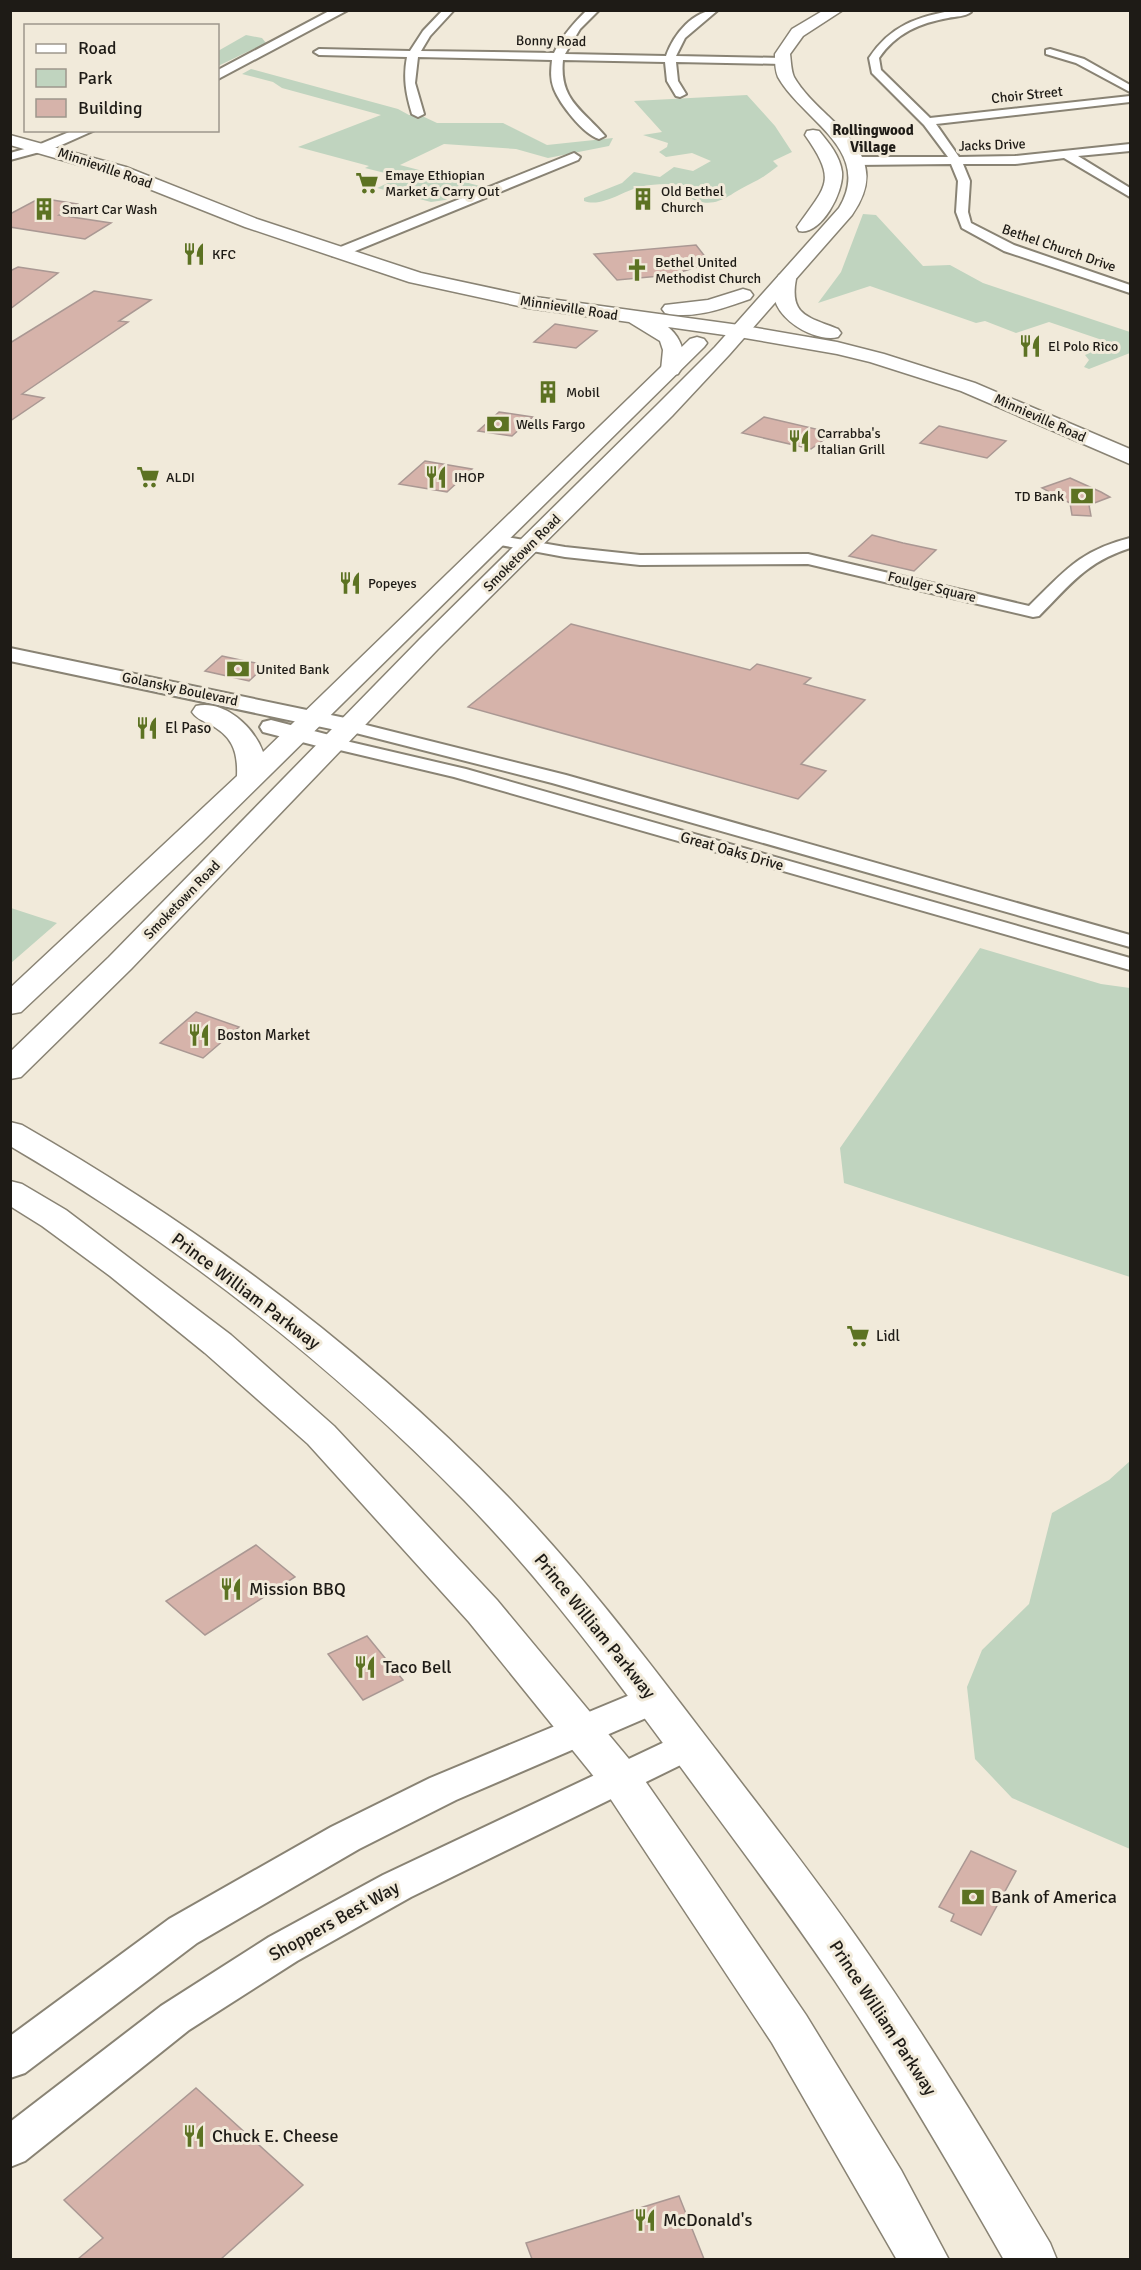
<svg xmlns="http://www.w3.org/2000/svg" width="1141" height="2270" viewBox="0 0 1141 2270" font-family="Signika,sans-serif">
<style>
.green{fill:#c0d4bf}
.building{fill:#d6b3aa;stroke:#aa9893;stroke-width:1.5}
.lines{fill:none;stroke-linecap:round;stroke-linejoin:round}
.minor-casing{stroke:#898374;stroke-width:4}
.tertiary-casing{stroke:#898374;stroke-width:4}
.secondary-casing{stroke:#898374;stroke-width:3}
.primary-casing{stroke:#898374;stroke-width:3}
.trunk-casing{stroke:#898374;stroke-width:3}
.minor{fill:#fff;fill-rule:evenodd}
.tertiary{fill:#fff;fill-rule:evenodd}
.secondary{fill:#fff;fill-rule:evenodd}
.primary{fill:#fff;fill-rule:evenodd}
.trunk{fill:#fff;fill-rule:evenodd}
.labels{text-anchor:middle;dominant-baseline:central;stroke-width:6;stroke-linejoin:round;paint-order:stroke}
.far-street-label{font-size:14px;fill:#1e1b16;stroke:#f1eada}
.far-poi-label{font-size:14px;fill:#1e1b16;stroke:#f1eada;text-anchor:start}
.far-quarter-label{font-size:15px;font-weight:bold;fill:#1e1b16;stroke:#f1eada}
.poi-label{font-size:15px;fill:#1e1b16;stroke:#f1eada;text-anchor:start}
.street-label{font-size:15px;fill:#1e1b16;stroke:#f1eada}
.near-street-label{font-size:18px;fill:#1e1b16;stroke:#f1eada}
.near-poi-label{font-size:18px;fill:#1e1b16;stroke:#f1eada;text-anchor:start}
</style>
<rect width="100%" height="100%" fill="#f1eada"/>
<path class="green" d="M246,35L262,38L266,43L218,66V51Z
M251,69L398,109L409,115H420L437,123H503L547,145L613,138L609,146L548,158L516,149L444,144L400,165L480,186L445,200L431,202L377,188L401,177L365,168L369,166L298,147L381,115L282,88L273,82L242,74Z
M747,95L775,126L792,152L773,161L778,166C768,174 761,179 750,184C728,194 716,212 688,197L686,193L696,187C686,184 656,183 644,186C625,189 603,208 584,201V198L622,183L634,172L660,177L674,167L693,171L711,161L692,153L666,157L659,152L667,147L668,143L643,135L662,132L634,101Z
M863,214L876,215L923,266L950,265L983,283L1130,332V353L1089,369L1084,367L1089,360L1085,355L1100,348L1105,341L1049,322L1016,333L985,321L976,323L870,286L818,303L841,272Z
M11,908L57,923L11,963L10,908Z
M980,948L1101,984L1130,988V1277L844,1183L840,1148Z
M1130,1461V1849L1012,1798L975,1759L967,1687L982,1650L1029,1604L1052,1513L1109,1480Z"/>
<path class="building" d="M40,198L77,204L59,215L111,223L85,239L10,227V214Z
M696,245L710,263L671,275L617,280L594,254Z
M18,267L58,273L10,309V271Z
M94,291L151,300L119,321L128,322L22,394L44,398L10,421V343Z
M555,324L597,331L576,348L534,342Z
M499,412L533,417L512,436L478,431Z
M764,417L833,433L811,449L742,433Z
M939,426L1006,441L987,458L920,443Z
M425,461L472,469L447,492L399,484Z
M1070,478L1101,492L1110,497L1089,505L1091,516L1072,515L1070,503L1042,488Z
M872,535L903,543L936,550L914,571L849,556Z
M571,624L750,670L757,664L811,678L804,684L865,700L801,764L826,771L798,799L468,707Z
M222,656L245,661L266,665L249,681L205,671Z
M196,1012L239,1027L203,1058L160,1043Z
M256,1545L295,1577L205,1635L166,1601Z
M367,1636L403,1680L363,1700L328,1654Z
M971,1851L1016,1871L981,1935L951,1921L954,1914L939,1907Z
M196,2088L303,2185L221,2259H78L103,2238L64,2200Z
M679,2196L704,2259H532L526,2243Z"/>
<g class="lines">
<g class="minor-casing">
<path id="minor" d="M443,10H454L430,36L421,51L554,53C562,36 574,23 587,10H599L580,29L565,54L666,56C674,34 693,10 718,10L685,38L676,56L782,58L787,61L782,64L676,62L678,81L686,94L680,97L676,96L667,81L665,62L563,60C559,100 582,109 605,136L599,139C583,134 560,104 554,89C550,79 551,70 552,60L418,57L415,83L424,114L418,117L412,114C406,94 403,78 407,57L319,55L314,52L319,49L410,51L423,31Z
M955,10L971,12C965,17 956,16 948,18C920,23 896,33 879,58L881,70L930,118L1130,96V102L936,124L959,157L1015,156L1130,144V151L1078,156L1130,188V197L1064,158L1015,164H963L970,181L968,212L971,223L1014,245L1130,285V293L1004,251L962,228L956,212L958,181L951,164L855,165L849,161L855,157H948L924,125L872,73L869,58C891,25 917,17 955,10Z
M1050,49L1084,59L1130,85V92L1076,63L1046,54V50Z
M43,144L49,148L47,150L10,160V153Z
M574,153L580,157L578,160L343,256H333L332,253L333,250Z
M495,535L565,547L640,555L808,554L1029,606C1065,571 1079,551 1130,538V548C1086,562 1071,584 1039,616L1033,617L808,564L640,565L565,557L489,543L487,540L489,537Z
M350,721L566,775L1130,935V947L552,783L344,730L341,726L344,722Z
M333,738L466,769L1130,958V970L454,777L327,747L324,743L327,739Z"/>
</g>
<g class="tertiary-casing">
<path id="tertiary" d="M331,10H348L218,79V70Z
M74,130H95L48,151H38L36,148L38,145Z
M10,648L350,719L358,721L361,726L358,731L350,733L10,661Z
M271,720L341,738L345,743L341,748L333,750L263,732L260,727L263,722Z
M654,1685L667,1689L672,1699L667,1709L456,1800L359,1849L197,1943L25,2073L10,2078V2036L169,1919L331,1827L430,1778Z
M688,1731L701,1735L706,1745L701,1755L411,1897L297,1961L189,2030L25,2161L10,2167V2122L161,2006L269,1937L383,1875Z"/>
</g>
<g class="secondary-casing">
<path id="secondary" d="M824,10H843L803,36L790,54C791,61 791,70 794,77C822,125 898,149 852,215L729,355L672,416L438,649L131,969L21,1077L10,1079V1052L109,957L420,639L656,406L715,347L839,208C874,150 802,120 778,77C775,70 775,61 775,54L792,29Z
M813,130L819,131C829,143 840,156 842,172C844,192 821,236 799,231L797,227C826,185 838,182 805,135L807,131Z
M697,337L704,339L707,343L704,347L201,843L21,1012L10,1014V988L237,776C238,750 232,735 207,723C201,720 196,718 192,712L196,706C224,699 254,727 263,752L690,339Z"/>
</g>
<g class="primary-casing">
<path id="primary" d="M10,135L126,167L257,219L421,273L528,296L739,325L837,342L884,354L975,383L1130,449V464L961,391L870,362L837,354L739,337L668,327C682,338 689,359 678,374L671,376L664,374L661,370L663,350L660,341L629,322L528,308L409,282L245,227L114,175L10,145Z
M786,273L793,275L796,279C789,316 809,317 838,329L841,333L838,337C812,344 756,309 779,275Z
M743,289L750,291L753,295L750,299C724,308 693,320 665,313L662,309L665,305L708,300Z"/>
</g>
<g class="trunk-casing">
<path id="trunk" d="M10,1122L22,1125C200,1227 368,1352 511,1500C586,1578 651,1665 717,1751C768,1818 821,1885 869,1955C934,2049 992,2146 1050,2243L1057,2260H1004C950,2165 895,2071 835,1981C788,1911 738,1845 688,1777C618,1682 547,1585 464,1500C330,1363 176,1243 10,1146Z
M10,1181L22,1184L66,1210L231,1335L334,1426L497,1600L634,1765L705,1867L806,2015L901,2170L949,2260H897L772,2043L604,1789L469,1622L308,1444L205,1353L110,1276L42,1226L10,1206Z"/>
</g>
<use href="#minor" class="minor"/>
<use href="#tertiary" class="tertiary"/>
<use href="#secondary" class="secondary"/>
<use href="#primary" class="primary"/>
<use href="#trunk" class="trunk"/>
</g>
<defs>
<g id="supermarket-bare" transform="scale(1.8)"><path d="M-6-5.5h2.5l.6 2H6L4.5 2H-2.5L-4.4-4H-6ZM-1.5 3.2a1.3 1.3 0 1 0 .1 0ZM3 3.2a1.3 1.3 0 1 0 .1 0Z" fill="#5c7222" stroke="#f1eada" stroke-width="2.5" paint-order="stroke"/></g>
<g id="building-bare" transform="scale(1.8)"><path d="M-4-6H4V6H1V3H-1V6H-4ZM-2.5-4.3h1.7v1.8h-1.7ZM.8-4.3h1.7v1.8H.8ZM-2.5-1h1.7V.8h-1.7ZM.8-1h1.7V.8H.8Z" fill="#5c7222" stroke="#f1eada" stroke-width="2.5" paint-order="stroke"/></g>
<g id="restaurant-bare" transform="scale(1.8)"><path d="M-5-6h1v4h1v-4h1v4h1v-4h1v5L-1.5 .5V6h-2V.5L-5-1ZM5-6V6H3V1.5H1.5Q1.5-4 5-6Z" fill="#5c7222" stroke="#f1eada" stroke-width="2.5" paint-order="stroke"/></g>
<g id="church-bare" transform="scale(1.8)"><path d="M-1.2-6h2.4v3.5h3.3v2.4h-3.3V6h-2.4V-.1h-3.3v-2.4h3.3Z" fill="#5c7222" stroke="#f1eada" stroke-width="2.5" paint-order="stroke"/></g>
<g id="bank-bare" transform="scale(1.8)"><path d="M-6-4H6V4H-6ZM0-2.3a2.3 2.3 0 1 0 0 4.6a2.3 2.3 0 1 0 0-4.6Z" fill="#5c7222" stroke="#f1eada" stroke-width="2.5" paint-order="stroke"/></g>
</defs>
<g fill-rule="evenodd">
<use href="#supermarket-bare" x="367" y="183"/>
<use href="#building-bare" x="643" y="199"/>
<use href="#building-bare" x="44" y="209"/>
<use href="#restaurant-bare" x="194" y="254"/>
<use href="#church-bare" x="637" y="270"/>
<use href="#restaurant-bare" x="1030" y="346"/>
<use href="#building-bare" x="548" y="392"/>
<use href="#bank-bare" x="498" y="424"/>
<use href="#restaurant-bare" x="799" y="441"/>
<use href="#supermarket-bare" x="148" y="477"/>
<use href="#restaurant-bare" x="436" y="477"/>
<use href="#bank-bare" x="1082" y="496"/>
<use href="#restaurant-bare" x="350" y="583"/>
<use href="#bank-bare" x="238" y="669"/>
<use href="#restaurant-bare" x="147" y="728"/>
<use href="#restaurant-bare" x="199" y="1035"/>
<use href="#supermarket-bare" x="858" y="1336"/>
<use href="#restaurant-bare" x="231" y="1589"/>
<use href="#restaurant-bare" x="365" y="1667"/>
<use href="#bank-bare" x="973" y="1897"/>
<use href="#restaurant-bare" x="194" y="2136"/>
<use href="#restaurant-bare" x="645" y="2220"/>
</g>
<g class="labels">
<g class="far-street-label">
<text transform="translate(551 41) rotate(1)">Bonny Road</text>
<text transform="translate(1027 95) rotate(-6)">Choir Street</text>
<text transform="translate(992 145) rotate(-2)">Jacks Drive</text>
<text transform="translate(105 168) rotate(19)">Minnieville Road</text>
<text transform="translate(1059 248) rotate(19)">Bethel Church Drive</text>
<text transform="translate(569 308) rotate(9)">Minnieville Road</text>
<text transform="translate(1040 418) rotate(24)">Minnieville Road</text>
<text transform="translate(522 553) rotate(-45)">Smoketown Road</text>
<text transform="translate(932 587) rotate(14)">Foulger Square</text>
<text transform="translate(180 689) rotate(12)">Golansky Boulevard</text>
<text transform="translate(182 900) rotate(-46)">Smoketown Road</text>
</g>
<g class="far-poi-label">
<text x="385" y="175">Emaye Ethiopian<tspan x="385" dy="16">Market &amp; Carry Out</tspan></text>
<text x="661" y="191">Old Bethel<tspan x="661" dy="16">Church</tspan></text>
<text x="62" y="209">Smart Car Wash</text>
<text x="212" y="254">KFC</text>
<text x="655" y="262">Bethel United<tspan x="655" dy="16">Methodist Church</tspan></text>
<text x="1048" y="346">El Polo Rico</text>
<text x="566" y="392">Mobil</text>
<text x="516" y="424">Wells Fargo</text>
<text x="817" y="433">Carrabba's<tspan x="817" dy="16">Italian Grill</tspan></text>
<text x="166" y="477">ALDI</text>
<text x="454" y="477">IHOP</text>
<text x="1064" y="496" text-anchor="end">TD Bank</text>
<text x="368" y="583">Popeyes</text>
<text x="256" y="669">United Bank</text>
</g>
<g class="far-quarter-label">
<text x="873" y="130">Rollingwood<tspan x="873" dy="17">Village</tspan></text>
</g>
<g class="poi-label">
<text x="165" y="728">El Paso</text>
<text x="217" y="1035">Boston Market</text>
<text x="876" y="1336">Lidl</text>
</g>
<g class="street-label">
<text transform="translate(732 851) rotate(16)">Great Oaks Drive</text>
</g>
<g class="near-street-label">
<text transform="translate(246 1291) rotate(37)">Prince William Parkway</text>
<text transform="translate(595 1626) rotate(51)">Prince William Parkway</text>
<text transform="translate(334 1921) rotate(-29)">Shoppers Best Way</text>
<text transform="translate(883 2018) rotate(57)">Prince William Parkway</text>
</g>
<g class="near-poi-label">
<text x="249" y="1589">Mission BBQ</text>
<text x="383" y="1667">Taco Bell</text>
<text x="991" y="1897">Bank of America</text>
<text x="212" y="2136">Chuck E. Cheese</text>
<text x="663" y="2220">McDonald's</text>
</g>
</g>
<rect width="1141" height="2270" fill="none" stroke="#1e1b16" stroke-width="24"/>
<rect x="24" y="24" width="195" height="108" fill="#f1eada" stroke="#9d978c" stroke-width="1.5"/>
<rect x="36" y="44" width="30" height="9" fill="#ffffff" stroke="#9d978c" stroke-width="1.5"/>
<text x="78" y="54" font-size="18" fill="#1e1b16">Road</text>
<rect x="36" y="69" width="30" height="18" fill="#c0d4bf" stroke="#9d978c" stroke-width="1.5"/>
<text x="78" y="84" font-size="18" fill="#1e1b16">Park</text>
<rect x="36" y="99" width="30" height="18" fill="#d6b3aa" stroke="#9d978c" stroke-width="1.5"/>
<text x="78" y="114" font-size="18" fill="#1e1b16">Building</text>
</svg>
